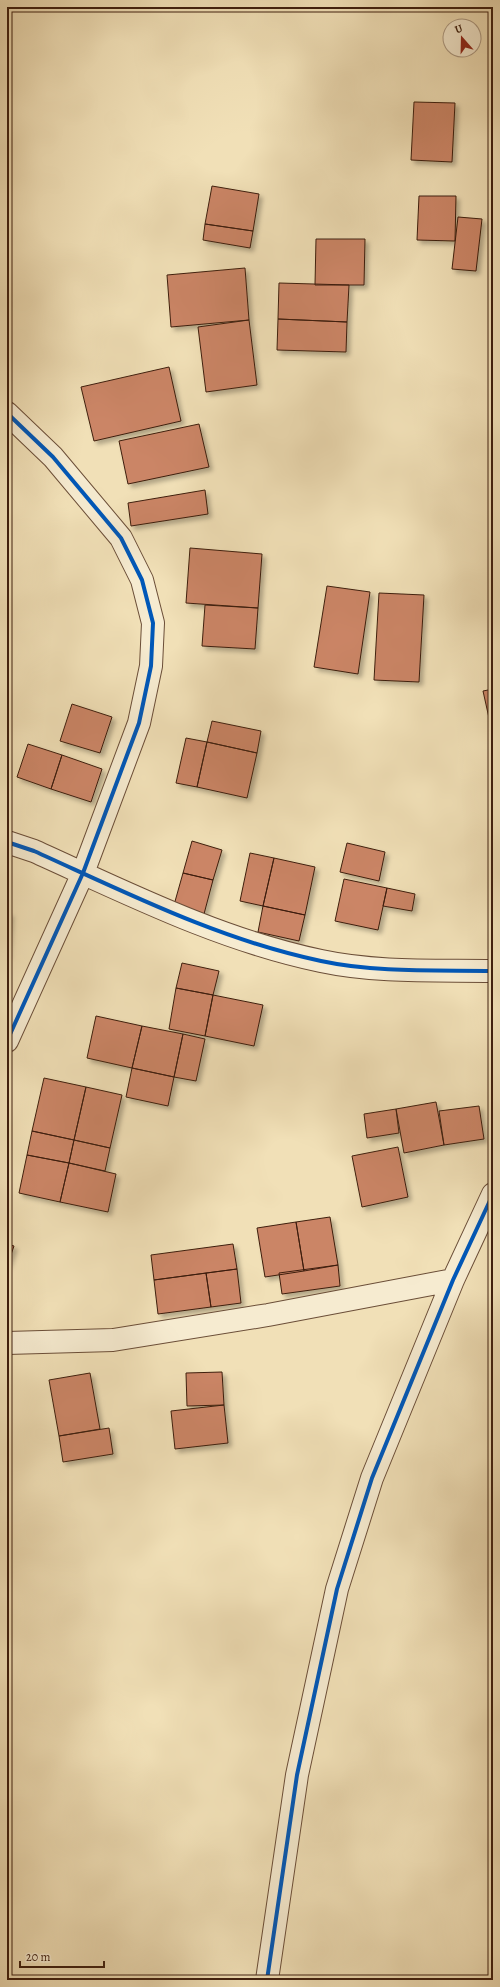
<svg xmlns="http://www.w3.org/2000/svg" width="500" height="1987" viewBox="0 0 500 1987" font-family="Alegreya,serif">
<style>
.building{fill:#cb8566;stroke:#3e1e0e;filter:url(#shadow)}
.lines{fill:none;stroke-linecap:round;stroke-linejoin:round}
.minor-casing{stroke:#6b4e38;stroke-width:24}
.minor{stroke:#f6ebd0;stroke-width:22}
.cycleway-casing{stroke:#f6ebd0;stroke-width:6}
.cycleway{stroke:#0057b8;stroke-width:4}
</style>
<defs>
<filter id="shadow"><feDropShadow dx="3.5" dy="3.5" stdDeviation="2" flood-color="#0004"/></filter>
</defs>
<rect width="100%" height="100%" fill="#f1e0b7"/>
<filter id="stains"><feTurbulence type="fractalNoise" baseFrequency=".005" numOctaves="4"/><feColorMatrix values="0 0 0 0 .2 0 0 0 0 .09 0 0 0 0 .02 0 0 0 .5 -.17"/></filter>
<radialGradient id="worn" r=".72"><stop offset=".6" stop-color="#630" stop-opacity="0"/><stop offset="1" stop-color="#630" stop-opacity=".3"/></radialGradient>
<path class="building" d="M414,102L455,103L452,162L411,160Z
M212,186L259,194L253,231L205,224Z
M419,196H456L455,241L417,240Z
M458,217L482,219L476,271L452,269Z
M205,224L253,231L250,248L203,240Z
M316,239H365L364,285H315Z
M245,268L249,320L171,327L167,275Z
M279,283L349,285L347,322L278,319Z
M278,319L347,322L346,352L277,350Z
M249,320L257,385L206,392L198,327Z
M169,367L181,421L94,441L81,387Z
M199,424L209,467L128,484L119,441Z
M205,490L208,514L131,526L128,503Z
M190,548L262,554L258,608L186,603Z
M327,586L370,592L358,674L314,667Z
M379,593L424,595L419,682L374,680Z
M205,605L258,608L255,649L202,646Z
M493,689V736L483,691Z
M72,704L112,717L100,753L60,741Z
M212,721L261,731L257,753L207,742Z
M186,738L207,742L197,787L176,783Z
M207,742L257,753L247,798L197,787Z
M28,744L62,755L51,789L17,777Z
M62,755L102,769L91,802L51,789Z
M192,841L222,850L213,880L183,873Z
M347,843L385,852L379,881L340,872Z
M250,853L274,858L263,906L240,901Z
M274,858L315,867L305,915L263,906Z
M183,873L213,880L204,914L174,905Z
M344,879L387,888L378,930L335,921Z
M387,888L415,894L412,911L383,906Z
M263,906L305,915L299,941L258,932Z
M7,913H10L7,956Z
M182,963L219,971L213,995L176,988Z
M176,988L213,995L205,1036L169,1029Z
M213,995L263,1005L254,1046L205,1036Z
M96,1016L142,1026L132,1068L87,1058Z
M142,1026L183,1034L174,1077L132,1068Z
M183,1034L205,1039L196,1081L174,1077Z
M132,1068L174,1077L168,1106L126,1097Z
M44,1078L86,1087L74,1140L32,1131Z
M86,1087L122,1095L110,1148L74,1140Z
M436,1102L444,1145L404,1153L396,1109Z
M479,1106L484,1139L444,1145L439,1111Z
M396,1109L399,1133L367,1138L364,1114Z
M32,1131L74,1140L69,1163L27,1155Z
M74,1140L110,1148L105,1171L69,1163Z
M398,1147L408,1197L362,1207L352,1156Z
M27,1155L69,1163L60,1202L19,1193Z
M69,1163L116,1174L108,1212L60,1202Z
M330,1217L338,1265L304,1271L296,1222Z
M296,1222L304,1271L265,1277L257,1228Z
M7,1244L14,1246L7,1266Z
M233,1244L237,1269L154,1280L151,1255Z
M338,1265L340,1286L282,1294L279,1273Z
M237,1269L241,1303L211,1307L206,1273Z
M206,1273L211,1307L158,1314L154,1280Z
M222,1372L224,1405L187,1406L186,1373Z
M90,1373L100,1429L59,1436L49,1380Z
M224,1405L228,1443L175,1449L171,1411Z
M109,1428L113,1454L63,1462L59,1436Z"/>
<g class="lines">
<g class="minor-casing">
<path id="minor" d="M7,413L53,457L121,538L142,580L153,623L151,666L139,723L83,873L7,1041
M7,842L34,851C127,893 220,940 321,961C377,973 436,970 493,971
M7,1343L113,1340L268,1315L453,1280
M267,1980L297,1775L337,1589L372,1478L453,1280L493,1194"/>
</g>
<use href="#minor" class="minor"/>
<g class="cycleway-casing">
<path id="cycleway" d="M7,413L53,457L121,538L142,580L153,623L151,666L139,723L83,873L7,1041
M7,842L34,851C127,893 220,940 321,961C377,973 436,970 493,971
M267,1980L297,1775L337,1589L372,1478L453,1280L493,1194"/>
</g>
<use href="#cycleway" class="cycleway"/>
</g>
<rect width="500" height="1987" fill="none" stroke="#f1e0b7" stroke-width="24"/>
<rect x="8" y="8" width="484" height="1971" fill="none" stroke="#3e1e0e" stroke-width="2"/>
<rect x="12" y="12" width="476" height="1963" fill="none" stroke="#3e1e0e"/>
<g transform="translate(462 38) rotate(340)"><circle r="19" fill="#f6ebd0" stroke="#ac9982"/>
<path d="M0-3L7 15L0 10L-7 15Z" fill="#8f2418"/>
<text y="-6" font-size="11" font-weight="bold" text-anchor="middle" fill="#3e1e0e">U</text>
</g>
<path d="M20 1961v6h84v-6" fill="none" stroke="#3e1e0e" stroke-width="2"/>
<text x="26" y="1961" font-size="12" fill="#3e1e0e" stroke="#f6ebd0" stroke-width="3" paint-order="stroke">20 m</text>
<rect width="100%" height="100%" filter="url(#stains)"/>
<rect width="100%" height="100%" fill="url(#worn)"/>
</svg>
